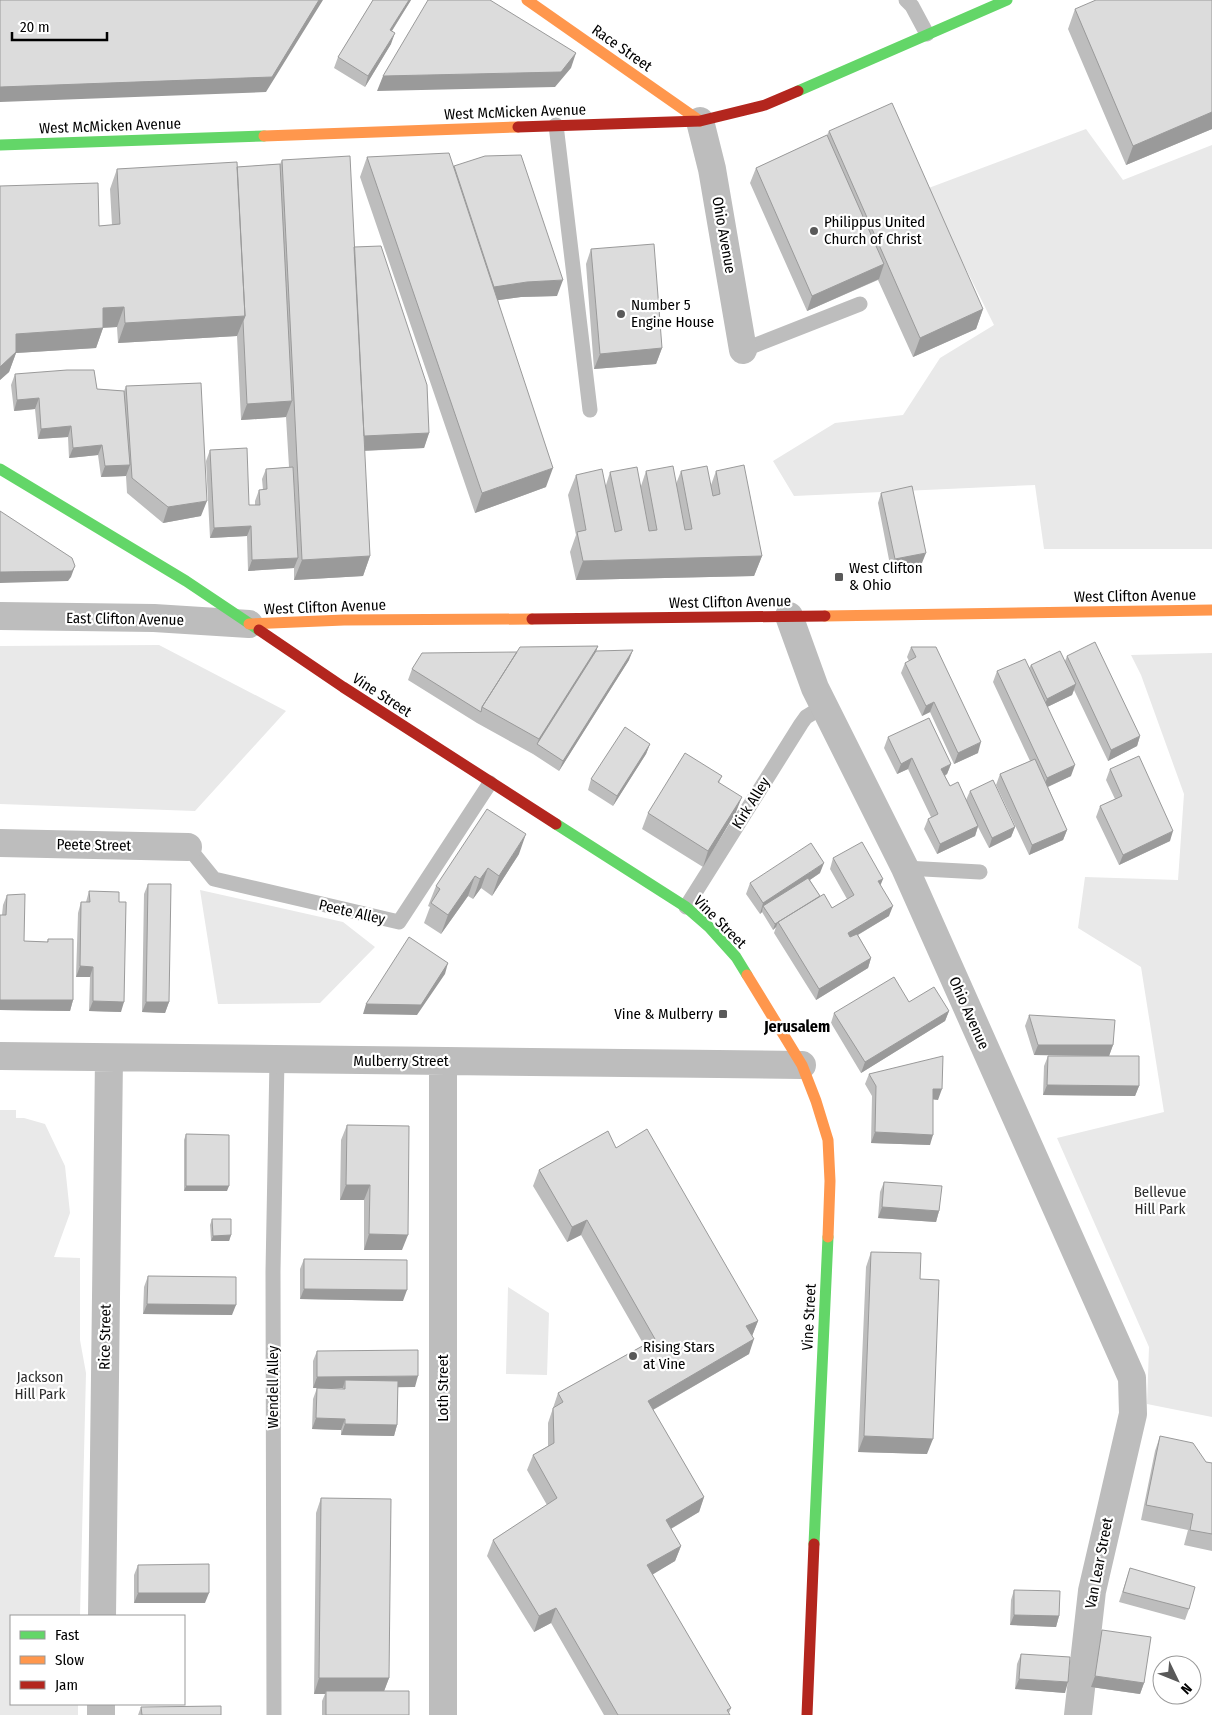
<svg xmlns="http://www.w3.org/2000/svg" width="1212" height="1715" viewBox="0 0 1212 1715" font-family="'Fira Sans Condensed',sans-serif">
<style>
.green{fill:#e9e9e9}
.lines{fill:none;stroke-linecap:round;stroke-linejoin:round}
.lane{stroke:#bdbdbd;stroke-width:15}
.street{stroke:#bdbdbd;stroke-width:28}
.fast{stroke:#63d668;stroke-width:11}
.slow{stroke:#ff974d;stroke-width:11}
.jam{stroke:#b3261e;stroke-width:11}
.wall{fill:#bdbdbd}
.shaded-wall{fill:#9a9a9a}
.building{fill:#dcdcdc;stroke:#9a9a9a}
.poi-dot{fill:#595959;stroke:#fff;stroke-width:2}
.labels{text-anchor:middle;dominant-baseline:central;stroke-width:4.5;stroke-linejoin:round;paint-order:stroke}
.street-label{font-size:15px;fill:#000;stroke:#fff}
.poi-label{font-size:15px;fill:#000;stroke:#fff;text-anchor:start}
.park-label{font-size:15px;fill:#2e2e2e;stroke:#fff}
.neighbourhood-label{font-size:16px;font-weight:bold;fill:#000;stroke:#fff}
</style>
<rect width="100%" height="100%" fill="#fff"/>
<path class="green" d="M1086,129L1123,180L1212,145V549H1044L1035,485L794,496L773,461L835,423L903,415L940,358L994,325L926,189Z
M159,645L286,711L195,811L0,804V646Z
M1212,653V1417L1147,1404L1149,1347L1057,1138L1164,1112L1141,967L1078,928L1085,877L1178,880L1184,794L1141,675L1131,655Z
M200,890L343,922L375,947L320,1003L218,1004Z
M0,1110H16V1118H24L45,1124L65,1166L70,1213L54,1257L80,1258V1340L86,1373L80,1616H11V1704H78V1715H0Z
M508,1287L549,1313L547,1375L506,1374Z"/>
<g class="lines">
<path class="lane" d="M906,0L912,6L927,34
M556,125L590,410
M743,350L860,304
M188,847L214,879L399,922L490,783
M905,868L980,872
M686,907L801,724L806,717L824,706
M274,1715L273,1271L277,1060"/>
<path class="street" d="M700,121L712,169L743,350
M0,616L154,618L249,624
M789,616L815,688L905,868L1132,1378L1133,1414L1092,1591L1078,1715
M0,843L188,847
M0,1056L802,1065
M102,1616L109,1058
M101,1715V1704
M443,1715V1062"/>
<path class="fast" d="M798,91L1007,0
M0,145L264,136
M0,469L186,581L259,630
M556,824L686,907L709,927L736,957L747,975
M814,1544L828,1237"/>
<path class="slow" d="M527,0L700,121
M264,136L518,127
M825,616L1212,610
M249,624L344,620L532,619
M747,975L802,1065L816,1101L828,1140L830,1181L828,1237"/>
<path class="jam" d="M518,127L700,121L765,105L798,91
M532,619L825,616
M259,630L343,687L556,824
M807,1715L814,1544"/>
</g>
<path class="wall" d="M373,0H411L392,31L391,44L365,87L334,68L338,57Z
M1212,0V129L1126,165L1068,29L1075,9Z
M829,131L983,309L976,329L913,357L878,280L807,311L750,183L756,168L827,135Z
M367,157L454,166L557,296L521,297L498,300L546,487L475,513L360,177Z
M282,160L354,247L429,433L424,448L364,451L370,556L363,576L294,580V568L248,571L247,536L210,538L206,461L210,450L249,505H255V501L259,490H263L262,479L266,469L289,467L286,417L241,420L237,336L118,343L117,327L103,328L96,348L16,353L9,372L0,380V186L99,226L112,225L110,189L117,169L237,167L280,164Z
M591,249L662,348L656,364L594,369L586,264Z
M15,374L97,389L124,391L126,386L201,516L163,523L127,493L126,476L101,477L98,455L69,458L68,437L38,439L35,409L14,411L11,385Z
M646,471L676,484L681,471L711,485L716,471L762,556L754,576L576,580L570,552L576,535L568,495L576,475L606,485L610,472L641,486Z
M881,493L922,563L891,570L878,503Z
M598,646L596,651L629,660L559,771L533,754L477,723L408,680L412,669L517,652Z
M911,647L978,753L954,764L930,712L922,716L901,673L905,663L909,661L907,657Z
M1067,656L1140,736L1137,746L1108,761L1074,690L1072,695L1047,707L1071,776L1048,787L1067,830L1063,840L1029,855L996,785L1000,774L1030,761L993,682L997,671L1029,668L1031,665L1065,661Z
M888,737L951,764L947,774L945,776L950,786L966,800L970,791L1015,827L1011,837L989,848L978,827L975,836L937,854L924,829L928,819L931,817L908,769L897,774L884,748Z
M650,744L646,754L613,806L588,790L591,779Z
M1110,769L1170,841L1119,865L1096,817L1100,806L1115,799L1106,780Z
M722,776L719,783L736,812L703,867L642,829L648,813Z
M519,854L492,896L481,888L473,899L468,896L441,934L424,923L430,907L428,906L436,886Z
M833,858L880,885L889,916L858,935L871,958L868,968L816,1000L774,933L776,927L773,930L762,912L760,914L746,894L750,883L820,873L810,880L820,896L819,897L832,908L847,899L830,869Z
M148,884L169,1002L165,1013L142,1012L144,894Z
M89,891L121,1012L89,1011L90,977H76L78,913L81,902H86Z
M7,895L24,941L47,942L48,939L73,1000L70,1011L0,1010V915H2L3,905Z
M909,1002L949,1011L945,1021L861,1073L831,1023L834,1013Z
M1029,1015L1113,1045L1109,1056L1034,1055L1025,1026Z
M1048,1056L1139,1086L1135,1096L1043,1095L1044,1066Z
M869,1074L938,1100L933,1099L930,1145L871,1143L872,1096L865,1084Z
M347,1125L402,1250H364V1200H340L341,1140Z
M186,1134L227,1191H184V1140Z
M616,1148L758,1321L752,1336L749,1354L653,1410L704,1497L699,1512L671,1529L681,1546L675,1561L652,1574L731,1708L729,1713L730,1715H604L551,1623L534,1632L487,1556L493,1540L547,1505L527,1470L533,1455L548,1446V1423L558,1393L644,1345L581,1235L567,1242L533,1186L539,1170Z
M884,1182L939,1211L936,1222L878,1218L880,1192Z
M212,1219L231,1235L229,1241H211L210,1225Z
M871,1252L920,1279L927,1454L858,1452L866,1267Z
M304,1259L403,1301L300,1299V1269Z
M148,1276L232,1315L143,1314L144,1287Z
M317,1351L415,1387H398L397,1425L394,1436L341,1435V1430L312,1429L313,1399L317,1388L342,1389L343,1388H313V1361Z
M1160,1436L1206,1462L1212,1463V1551L1184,1545L1188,1530L1141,1520L1155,1451Z
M321,1498L389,1678L384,1691L409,1715H322V1701L325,1694H314L316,1513Z
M138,1565L205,1603H134V1575Z
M1130,1568L1189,1609L1185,1620L1119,1602Z
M1014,1590L1059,1616L1056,1627L1010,1625L1011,1600Z
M1102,1630L1144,1683L1140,1694L1091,1687L1098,1640Z
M1021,1654L1065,1693L1015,1689L1017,1664Z
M141,1707L221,1715H138Z"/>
<path class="shaded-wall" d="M319,0H323L266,92L0,102V87Z
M409,0H411L386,40L390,30Z
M395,33L391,44L365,87L368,76Z
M576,53L571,68L555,87L377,91L383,76Z
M1212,112V129L1126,165L1133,146Z
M884,264L879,279L807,311L812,296Z
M563,280L557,296L521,297L485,302L491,287L527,282Z
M124,307L117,327L96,328L103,308Z
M983,309L976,329L913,357L920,338Z
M245,316L237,336L118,343L125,323Z
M103,328L96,348L16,353L9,372L0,380V367L16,334Z
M662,348L656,364L594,369L600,354Z
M39,398L35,409L14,411L17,400Z
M292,401L286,417L241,420L247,404Z
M71,426L68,437L38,439L41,429Z
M429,433L424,448L356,451L362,436Z
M102,445L98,455L69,458L73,448Z
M130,465L126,476L101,477L105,466Z
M553,468L546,487L475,513L482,493Z
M207,501L201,516L163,523L168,507Z
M251,526L247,536L210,538L214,528Z
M926,553L922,563L891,570L895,559Z
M370,556L363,576L294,580L302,560Z
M762,556L754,576L576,580L583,561Z
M298,558L294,568L248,571L252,560Z
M75,566L71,577L68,581L0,583V572Z
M598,646L592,662L537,744L539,739Z
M633,650L629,660L559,771L563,761Z
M1076,684L1072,695L1043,709L1047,699Z
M934,702L930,712L922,716L926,706Z
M1140,736L1137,746L1108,761L1111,750Z
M981,742L978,753L954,764L958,753Z
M650,744L646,754L613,806L617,796Z
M912,758L908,769L897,774L901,764Z
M951,764L947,774L937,779L941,769Z
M1075,765L1071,776L1043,789L1047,778Z
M742,797L736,812L703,867L708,851Z
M978,826L975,836L937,854L940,844Z
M1015,827L1011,837L989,848L992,838Z
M1067,830L1063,840L1029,855L1032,845Z
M1173,831L1170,841L1119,865L1123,855Z
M526,834L519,854L492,896L499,876Z
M824,863L820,873L765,910L763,906L762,912L760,914L763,903Z
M488,868L481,888L473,899L480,879Z
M475,876L468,896L441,934L448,915Z
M883,879L879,889L878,881Z
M893,906L889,916L844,943L848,933Z
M778,922L776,927L773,930L775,924Z
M871,958L868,968L816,1000L819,989Z
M448,963L445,974L417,1015L363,1014L366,1004Z
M80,966L93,967L90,977H76Z
M0,1000H73L70,1011L0,1010Z
M93,1001L124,1002L121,1012L89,1011Z
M146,1002H169L165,1013L142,1012Z
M949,1011L945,1021L861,1073L865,1062Z
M1038,1045H1113L1109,1056L1034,1055Z
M1047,1085L1139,1086L1135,1096L1043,1095Z
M933,1089H942L938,1100L930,1099Z
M875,1132L933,1135L930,1145L871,1143Z
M346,1185H370L364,1200H340Z
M186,1186H229L227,1191H184Z
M882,1207L939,1211L936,1222L878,1218Z
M587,1220L581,1235L567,1242L572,1227Z
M369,1234L408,1235L402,1250H364Z
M231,1235L229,1241H211L213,1236Z
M304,1289L407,1290L403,1301L300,1299Z
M147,1304L236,1305L232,1315L143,1314Z
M758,1321L752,1336L746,1326Z
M754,1339L749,1354L642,1416L648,1401Z
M418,1376L415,1387L345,1388V1380L343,1388H313L317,1377Z
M316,1418L345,1419L341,1430L312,1429Z
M345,1424L397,1425L394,1436L341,1435Z
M864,1436L933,1439L927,1454L858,1452Z
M704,1497L699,1512L660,1535L666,1520Z
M681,1546L675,1561L642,1581L647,1565Z
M138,1593H209L205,1603H134Z
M556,1608L551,1623L534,1632L539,1616Z
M1014,1615L1059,1616L1056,1627L1010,1625Z
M1095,1676L1144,1683L1140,1694L1091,1687Z
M319,1678H389L383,1694L326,1691L325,1694H314Z
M1019,1679L1068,1682L1065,1693L1015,1689Z"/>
<path class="building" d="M0,0H319L272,77L0,87Z
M373,0H409L390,30L395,33L368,76L338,57Z
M428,0H490L576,53L561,72L383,76Z
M1096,0H1212V112L1133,146L1075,9Z
M892,103L983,309L920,338L829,131Z
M827,135L884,264L812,296L756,168Z
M449,153L553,468L482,493L367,157Z
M521,155L563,280L527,282L494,287L454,166L485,156Z
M350,156L370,556L302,560L282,160Z
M237,162L245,316L125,323L124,307L103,308V328L16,334V352L0,367V186L98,183L99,226L120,224L117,169Z
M280,164L292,401L247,404L243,321L245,316L237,167Z
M654,244L662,348L600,354L591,249Z
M381,246L427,385L429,433L364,436L354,247Z
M67,370H94L97,389L124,391L130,465L105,466L102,445L73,448L71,426L41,429L39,398L17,400L15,374Z
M201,383L207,501L168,507L132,478L126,386Z
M247,448L249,505H260L259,490L267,489L266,469L293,467L298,558L252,560L251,526L214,528L210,450Z
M744,465L762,556L583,561L577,532L586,530L576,475L602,469L615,532L622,530L610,472L637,467L649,531L657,530L646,471L673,466L685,530L692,529L681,471L707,466L713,496L720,494L716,471Z
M912,486L926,553L895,559L881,493Z
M0,511L72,558L75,566L72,571L0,572Z
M1095,642L1140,736L1111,750L1067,656Z
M598,646L539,739L482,707L520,647Z
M911,647H936L981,742L958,753L934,702L926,706L905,663L916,657Z
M633,650L563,761L537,744L596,651Z
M1060,651L1076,684L1047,699L1031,665Z
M517,652L482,707L481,712L412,669L422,653Z
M1025,659L1075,765L1047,778L997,671Z
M929,718L951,764L941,769L950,786L958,782L978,826L940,844L928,819L938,814L912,758L901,764L888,737Z
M625,727L650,744L617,796L591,779Z
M685,753L722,776L718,782L742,797L708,851L648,813Z
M1139,756L1173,831L1123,855L1100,806L1122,796L1110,769Z
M1035,759L1067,830L1032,845L1000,774Z
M993,780L1015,827L992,838L970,791Z
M487,809L526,834L499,876L488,868L480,879L475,876L448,915L431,903L440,889L436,886Z
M862,842L883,879L878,881L893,906L848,933L850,937L857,934L871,958L819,989L778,922L824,894L832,908L854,895L833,858Z
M811,843L824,863L763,903L750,883Z
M808,878L820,896L775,924L763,906Z
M148,884H171L169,1002H146Z
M89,891L119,892V902H126L124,1002L93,1001V967L80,966L81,902H90Z
M25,894L24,941L48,942V939H73V1000H0V915H6L7,895Z
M409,937L448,963L421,1005L366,1004Z
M894,977L909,1002L934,987L949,1011L865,1062L834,1013Z
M1029,1015L1115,1020L1113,1045H1038Z
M943,1056L942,1089H933V1135L875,1132L876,1086L869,1074Z
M1048,1056H1139V1086L1047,1085Z
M347,1125L409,1126L408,1235L369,1234L370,1185H346Z
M647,1129L758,1321L746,1326L754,1339L648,1401L704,1497L666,1520L681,1546L647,1565L731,1708L727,1710L730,1715H618L556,1608L539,1616L493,1540L557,1498L533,1455L554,1443L553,1408L563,1402L558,1393L655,1339L587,1220L572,1227L539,1170L608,1131L616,1148Z
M186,1134L229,1135V1186H186Z
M884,1182L942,1186L939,1211L882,1207Z
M212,1219H231V1235L213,1236Z
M871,1252L921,1253L920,1279L939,1280L933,1439L864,1436Z
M304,1259L407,1260V1290L304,1289Z
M148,1276L236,1277V1305L147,1304Z
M418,1350V1376L317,1377V1351Z
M345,1380L398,1381L397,1425L345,1424V1419L316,1418L317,1388L345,1389Z
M1160,1436L1193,1443L1206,1462L1212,1463V1534L1190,1530L1193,1514L1146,1505Z
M321,1498L391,1499L389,1678H319Z
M209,1564V1593H138V1565Z
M1130,1568L1195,1587L1189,1609L1123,1592Z
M1014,1590L1060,1591L1059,1616L1014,1615Z
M1102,1630L1151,1637L1144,1683L1095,1676Z
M1021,1654L1070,1657L1068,1682L1019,1679Z
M326,1691H409V1715H326Z
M221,1706V1715H142L141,1707Z"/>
<g class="poi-dot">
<circle cx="814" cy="231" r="5"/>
<circle cx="621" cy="314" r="5"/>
<rect x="834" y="572" width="10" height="10" rx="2.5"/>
<rect x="718" y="1009" width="10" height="10" rx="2.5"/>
<circle cx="633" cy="1356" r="5"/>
</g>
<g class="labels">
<g class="street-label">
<text transform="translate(622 48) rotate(35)">Race Street</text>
<text transform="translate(515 112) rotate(-2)">West McMicken Avenue</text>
<text transform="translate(110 126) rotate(-2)">West McMicken Avenue</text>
<text transform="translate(724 235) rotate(80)">Ohio Avenue</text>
<text transform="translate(1135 596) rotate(-1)">West Clifton Avenue</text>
<text transform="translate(730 602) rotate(-1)">West Clifton Avenue</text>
<text transform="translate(325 607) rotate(-2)">West Clifton Avenue</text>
<text transform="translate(125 619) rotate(1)">East Clifton Avenue</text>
<text transform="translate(382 695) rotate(33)">Vine Street</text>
<text transform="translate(751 803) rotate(-58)">Kirk Alley</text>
<text transform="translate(94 845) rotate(1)">Peete Street</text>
<text transform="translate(352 912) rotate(13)">Peete Alley</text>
<text transform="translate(720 922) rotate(45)">Vine Street</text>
<text transform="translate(969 1013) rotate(66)">Ohio Avenue</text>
<text x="401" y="1061">Mulberry Street</text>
<text transform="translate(809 1317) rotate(-87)">Vine Street</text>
<text transform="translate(105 1337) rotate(-89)">Rice Street</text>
<text transform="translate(273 1387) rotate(-90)">Wendell Alley</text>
<text transform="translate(443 1388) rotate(-90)">Loth Street</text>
<text transform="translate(1099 1563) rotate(-79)">Van Lear Street</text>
</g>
<g class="poi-label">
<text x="824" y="222">Philippus United<tspan x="824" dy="17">Church of Christ</tspan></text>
<text x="631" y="305">Number 5<tspan x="631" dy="17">Engine House</tspan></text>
<text x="849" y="568">West Clifton<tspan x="849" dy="17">&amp; Ohio</tspan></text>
<text x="713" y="1014" text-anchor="end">Vine &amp; Mulberry</text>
<text x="643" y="1347">Rising Stars<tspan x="643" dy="17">at Vine</tspan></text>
</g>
<g class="park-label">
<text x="1160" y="1192">Bellevue<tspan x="1160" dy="17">Hill Park</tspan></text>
<text x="40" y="1377">Jackson<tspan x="40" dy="17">Hill Park</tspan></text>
</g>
<g class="neighbourhood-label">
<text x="797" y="1026">Jerusalem</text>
</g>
</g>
<rect x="10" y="1615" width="175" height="90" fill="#ffffff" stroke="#999999"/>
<rect x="20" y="1631" width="25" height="8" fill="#63d668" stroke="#999999"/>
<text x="55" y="1640" font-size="15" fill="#000000">Fast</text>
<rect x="20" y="1656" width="25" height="8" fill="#ff974d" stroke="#999999"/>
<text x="55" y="1665" font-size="15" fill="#000000">Slow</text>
<rect x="20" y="1681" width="25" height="8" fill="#b3261e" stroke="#999999"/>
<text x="55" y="1690" font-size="15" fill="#000000">Jam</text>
<g transform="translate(1177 1680) rotate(133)"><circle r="24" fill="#ffffff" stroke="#999999"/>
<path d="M0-4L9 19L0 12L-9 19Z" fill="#595959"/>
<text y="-8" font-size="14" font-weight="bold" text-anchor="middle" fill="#000000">N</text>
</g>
<path d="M12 32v8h95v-8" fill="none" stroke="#000000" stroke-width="2.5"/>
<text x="20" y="32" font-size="15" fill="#000000" stroke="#ffffff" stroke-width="4" paint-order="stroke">20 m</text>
</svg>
